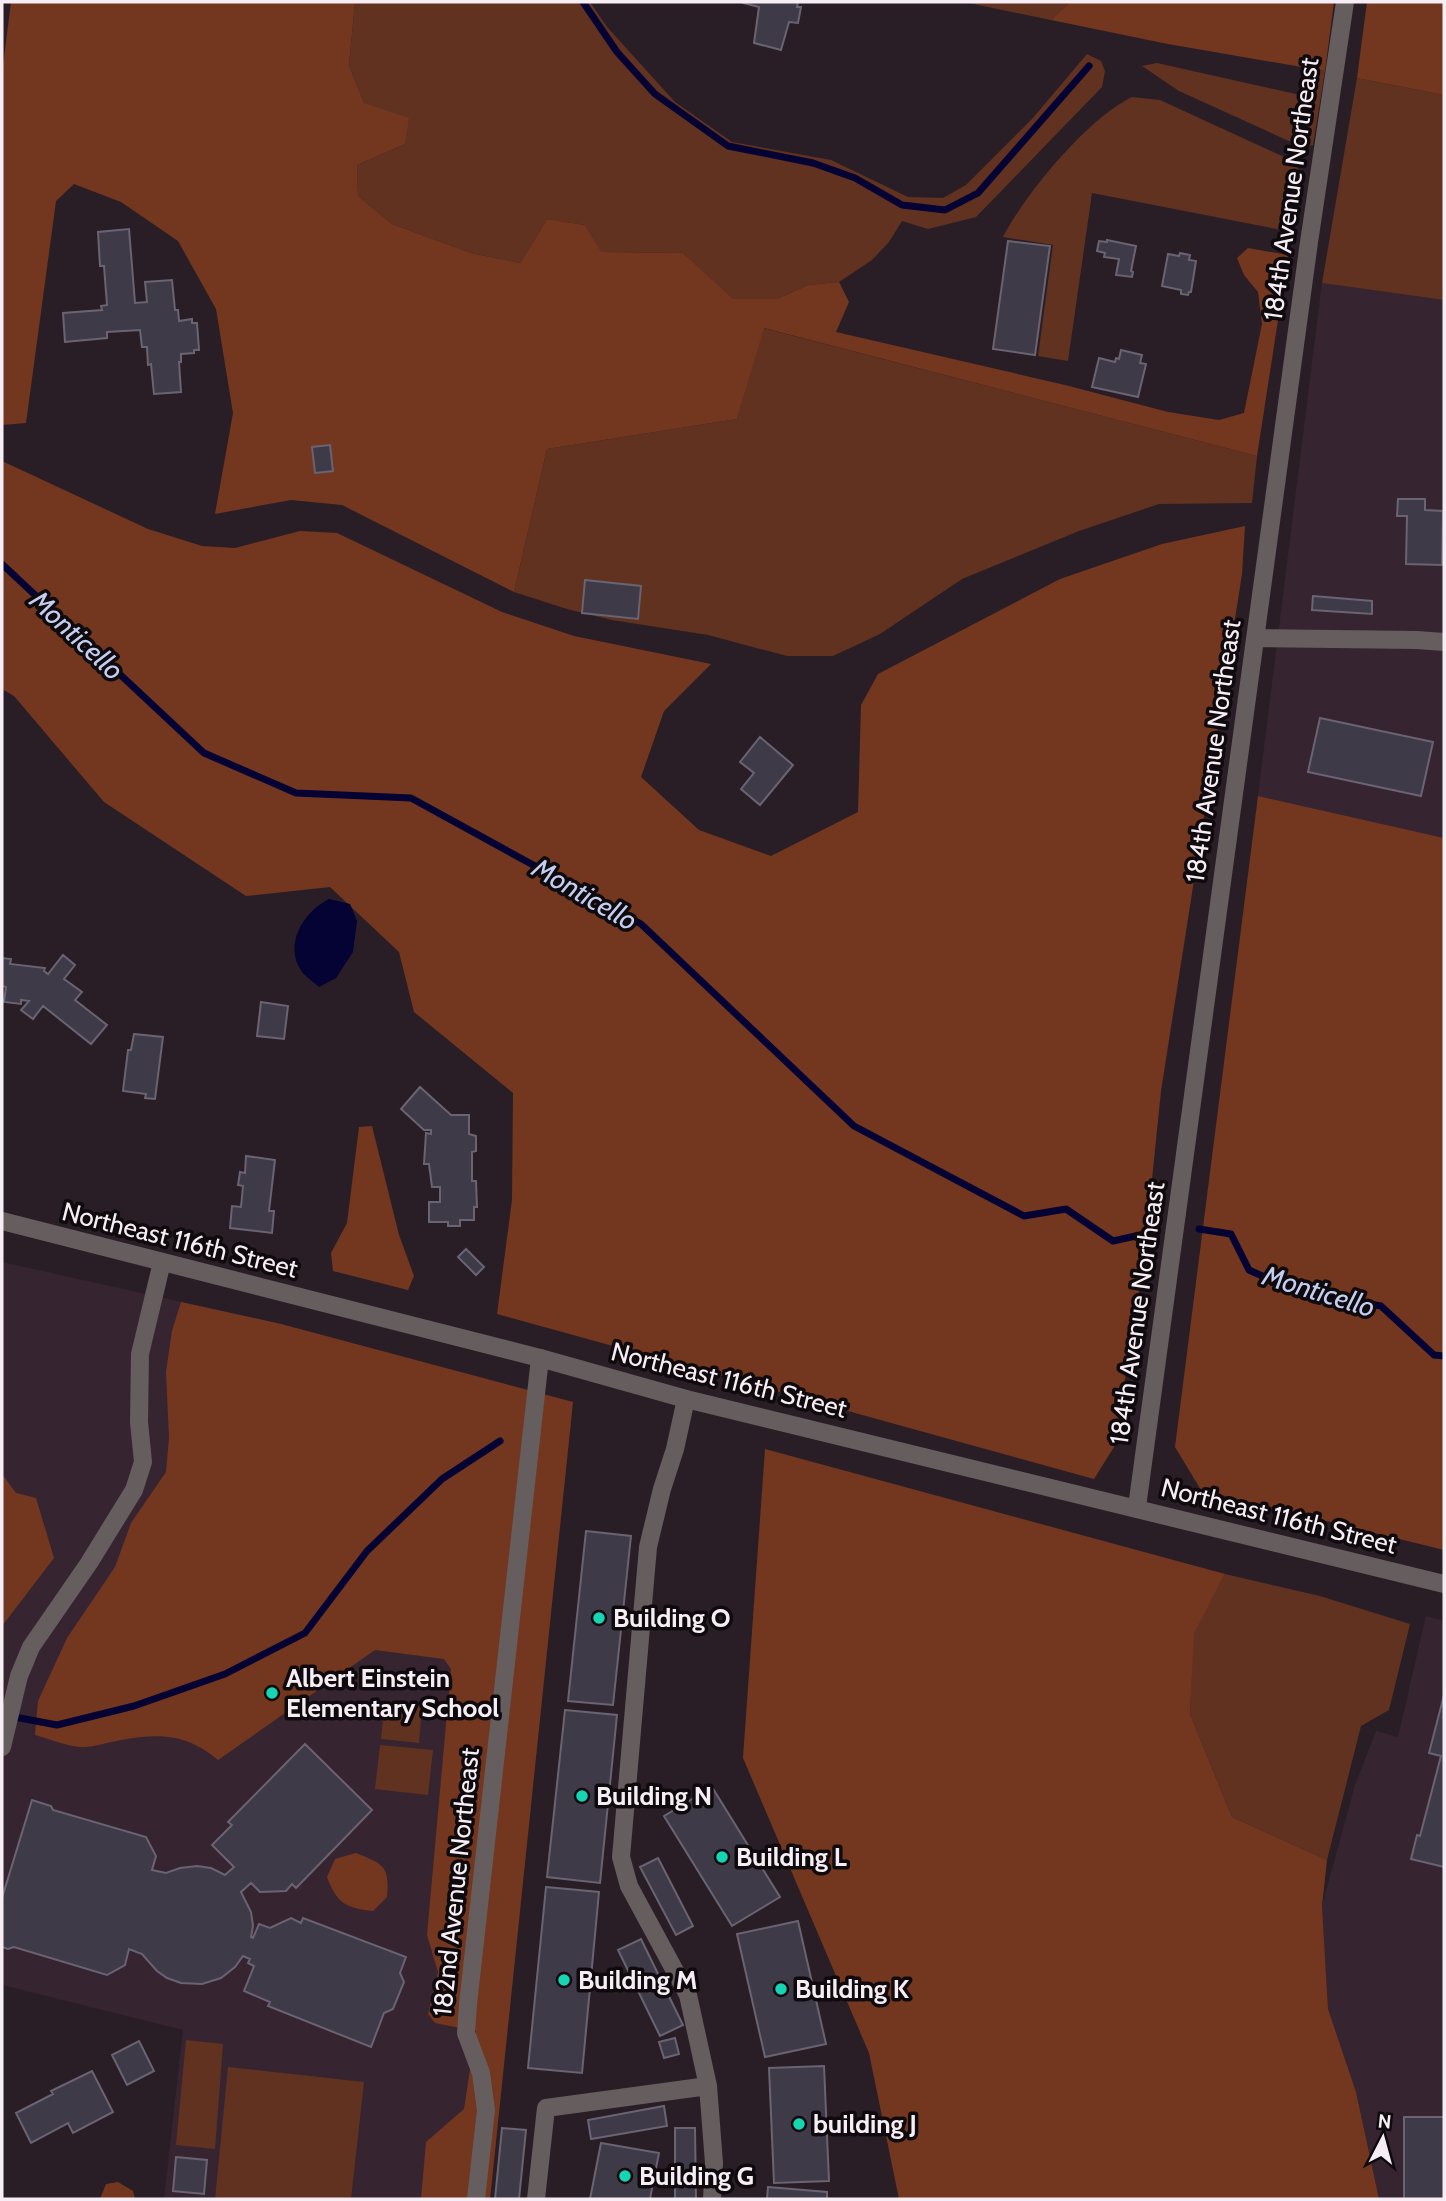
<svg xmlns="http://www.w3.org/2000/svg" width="1446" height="2201" viewBox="0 0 1446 2201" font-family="Cabin,sans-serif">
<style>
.built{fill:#362531}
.green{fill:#613220}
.forest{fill:#73371f}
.water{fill:#050333}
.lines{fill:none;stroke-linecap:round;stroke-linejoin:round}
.stream{stroke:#050333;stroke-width:7}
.building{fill:#3f3a47;stroke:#696372;stroke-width:2}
.minor{stroke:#665d5e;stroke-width:18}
.tertiary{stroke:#665d5e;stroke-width:18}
.poi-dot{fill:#16d5b3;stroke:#0f0a0d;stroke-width:2.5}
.labels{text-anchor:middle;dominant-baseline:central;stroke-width:7;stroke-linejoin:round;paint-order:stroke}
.street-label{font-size:26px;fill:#f6eef4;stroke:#0f0a0d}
.poi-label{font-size:26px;font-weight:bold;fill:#f6eef4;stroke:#0f0a0d;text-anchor:start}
.water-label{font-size:28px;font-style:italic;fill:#c4cef0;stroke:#0f0a0d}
</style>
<rect width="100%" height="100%" fill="#2a1e26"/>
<path class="built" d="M1322,283L1444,300V838L1258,796Z
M2,1262L281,1324L573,1402L490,2199H164L183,2030L2,1985Z
M1426,1616L1444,1621V2199H1379L1356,2092L1328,2009L1322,1906L1355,1785L1376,1731L1398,1737Z"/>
<path class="green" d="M355,2H590L607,27L675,102L732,142L831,160L908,197L943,198L966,185L1032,119L1087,54L1101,61L1105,71L1102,87L976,217L928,229L902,221L889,242L872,260L839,282L808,285L777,299H732L683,253L600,252L585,225L547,219L520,263L471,253L392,224L358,196L357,165L405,144L364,103L349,65Z
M964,2H1070L1051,20Z
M1157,63L1305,96L1310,69L1325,71L1313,145L1302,147L1179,91L1142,66Z
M1357,78L1444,95V300L1322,283Z
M1132,97L1160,100L1295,162L1301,175L1292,232L1092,193L1068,361L1038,356L1053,245L1003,237C1025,194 1088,118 1132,97Z
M763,328L1257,456L1252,503L1159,504L1079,531L962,579L880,634L833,656H787L708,635L612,620L567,609L514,592L547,449L737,419Z
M1225,1574L1320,1596L1410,1624L1389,1710L1361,1726L1327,1860L1232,1817L1190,1714L1193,1633Z
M385,1700L422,1705L419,1743L381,1739Z
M380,1745L433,1750L428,1795L375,1789Z
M186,2040L223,2044L215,2149L176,2145Z
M228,2067L364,2082L351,2199H215Z"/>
<path class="forest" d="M11,2H355L349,65L364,103L409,118L405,144L357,165L358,196L392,224L471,253L520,263L547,219L585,225L601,252L683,253L733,299H777L808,285L839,282L849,302L836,332L1065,385L1168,412L1219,420L1244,413L1262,324L1258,292L1244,275L1237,258L1248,248L1288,255L1257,456L764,328L737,419L547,449L514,592L342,505L291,500L215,514L233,413L216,309L178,241L121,202L74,184L56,201L26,423L2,425V74Z
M1070,2H1334L1325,71L1168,44L1051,20Z
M1367,2H1444V95L1357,78Z
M2,461L148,529L202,546L235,548L300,531L337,533L502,612L574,636L711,664L664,711L641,777L699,830L771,856L858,812L861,705L878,674L1060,579L1162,544L1245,526L1242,574L1161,1091L1143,1267L1114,1447L1094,1479L497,1314L512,1200L513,1093L414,1012L399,952L330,887L246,896L104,802L14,696L2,689Z
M1258,796L1444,838V1550L1201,1490L1175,1447Z
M372,1126L399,1235L414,1276L408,1290L333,1271L331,1253L347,1223L359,1127Z
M181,1302L281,1324L573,1402L490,2199H421L426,2142L464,2109L476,2031L435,2023L428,2014L438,1972L427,1935L451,1669L444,1659L375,1650L218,1760C187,1734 160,1733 121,1740C108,1742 96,1747 83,1747C68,1747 50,1739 35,1735L38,1701L67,1638L115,1567L131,1523L166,1472L169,1438L166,1372L172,1331Z
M765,1449L1225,1574L1194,1633L1190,1714L1232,1817L1327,1860L1322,1906L1328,2009L1356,2092L1379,2199H899L869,2053L743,1758Z
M2,1474L16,1493L36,1498L54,1558L2,1626Z
M356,1853C383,1864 390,1866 387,1897L373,1911C345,1908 337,1903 327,1877L335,1859Z
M118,2182L133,2191L135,2199H100L106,2184Z"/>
<path class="water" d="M329,899L350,904L357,921L353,952L336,978L319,987C314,982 306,977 302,972C283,945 303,912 329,899Z"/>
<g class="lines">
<path class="stream" d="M583,2L617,52L655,94L728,146L813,163L855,178L902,205L945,210L978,193L1089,66
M2,564L204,753L296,793L411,798L641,924L854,1126L1024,1216L1066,1209L1113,1241L1154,1232
M1199,1229L1231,1234L1249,1270L1291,1289L1381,1306L1434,1355L1444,1356
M9,1716L57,1725L134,1706L225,1674L305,1633L367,1551L442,1479L500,1441"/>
</g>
<path class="building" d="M743,2H798L797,7H801L798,23L789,22L781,50L754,43L759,7L743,3Z
M129,229L135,303L147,302L145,282L172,280L175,310H178L179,321L192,319V323H197L199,350H194V353L181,354V362H179L181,392L154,394L151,364L148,365L147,347H142L140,330L107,332V338L65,342L63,313L102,310L101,306L107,305L104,266H100L98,232Z
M1107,240L1136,246L1131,271L1133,272L1132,277L1116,275L1119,259L1104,257L1105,253L1097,251L1099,241L1107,242Z
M1008,241L1050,246L1035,355L993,349Z
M1180,253L1190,255L1189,260L1196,261L1191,292H1189L1188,295L1181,294V290L1162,286L1168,254L1179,256Z
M1121,350L1142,355L1140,363L1146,364L1138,397L1092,387L1099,358L1115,362L1116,358L1119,359Z
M330,445L333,471L315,473L312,447Z
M1398,499H1425V510L1443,511L1442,565L1406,564L1407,516H1397Z
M585,580L641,586L638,619L582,613Z
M1313,596L1372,601V614L1312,610Z
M1320,718L1433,742L1421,796L1308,772Z
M760,737L793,765L760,805L741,789L754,773L740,762Z
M63,955L75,965L64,979L82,992L75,1000L107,1025L91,1044L43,1006L33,1019L21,1010L29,1001L21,1000V1004L4,1002L6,987L2,986V958L11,959L10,964L45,968L44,971L48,974Z
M261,1002L288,1006L284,1039L257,1036Z
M134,1034L163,1037L155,1099L145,1098L146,1094L123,1091L128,1050H131Z
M420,1087L451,1115H469V1134L476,1136V1151L472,1152V1181H476L477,1207H474V1220H460V1226H448V1222H429V1202H440V1187H432L429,1164H424L426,1133L431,1134V1130H424L401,1109Z
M246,1156L275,1160L269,1211H274L272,1233L230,1228L232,1206L241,1207L243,1186L238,1185L240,1172L245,1173Z
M466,1249L484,1267L476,1275L458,1257Z
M586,1531L631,1536L613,1705L568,1701Z
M1444,1695V1867L1411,1859L1417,1835L1420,1836L1441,1756L1429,1753Z
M1444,1695V1867L1411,1859L1417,1835L1420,1836L1441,1756L1429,1753Z
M565,1710L617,1715L600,1883L547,1877Z
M305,1744L372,1810L296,1888L292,1884L286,1891L260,1892L251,1883L241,1892L251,1912L253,1926L251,1937L253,1938L259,1924L270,1928L291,1918L301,1923L303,1918L406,1957L400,1973L404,1982L393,2009L384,2013L371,2047L268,2006L270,2002L244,1991L254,1966L248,1963L250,1959L243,1956L235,1967L221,1978L202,1984L181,1983L167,1978L157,1971L142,1954L129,1949L125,1965L107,1975L14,1947L8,1949L2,1947V1898L32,1800L51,1806L53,1810L146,1837L156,1856L152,1870L166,1873L180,1868L197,1866L211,1868L225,1875L234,1867L212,1845L232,1825L228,1822Z
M712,1787L780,1897L732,1926L664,1816Z
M658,1858L693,1926L676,1935L640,1867Z
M546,1887L599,1892L582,2073L528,2068Z
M798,1921L826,2044L765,2057L737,1934Z
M641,1939L683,2025L660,2036L618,1950Z
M675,2038L679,2054L664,2058L659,2042Z
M139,2041L154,2071L127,2085L112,2055Z
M824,2066L829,2181L774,2183L769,2068Z
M92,2071L113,2112L73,2133L68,2123L31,2143L16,2113L53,2094L51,2091Z
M664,2106L667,2126L591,2139L588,2120Z
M1404,2117H1444V2199H1404Z
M502,2128L526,2130L519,2199H495Z
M675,2128H695L696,2199H675Z
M601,2143L659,2153L650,2199H590Z
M176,2157L207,2160L204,2194L173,2191Z
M768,2187L827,2192V2199H767Z"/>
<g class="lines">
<path class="minor" d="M1255,638L1417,640L1444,642
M686,1399L675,1449L662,1489L648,1547L621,1857L629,1886L688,1995L708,2086L714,2163L712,2199
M1137,1507L1309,242L1345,2
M2,1747L19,1676L31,1647L89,1563L134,1490L143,1462L139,1422L140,1354L162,1262
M476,2199L486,2110L481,2073L466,2033L468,2004L540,1358
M536,2199L546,2108L708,2086"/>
<path class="tertiary" d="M2,1221L540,1358L686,1399L1444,1584"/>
</g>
<g class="poi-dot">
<circle cx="599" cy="1618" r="7"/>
<circle cx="272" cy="1693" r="7"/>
<circle cx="582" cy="1796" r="7"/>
<circle cx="722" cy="1857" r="7"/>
<circle cx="564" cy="1980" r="7"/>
<circle cx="781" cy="1989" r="7"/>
<circle cx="799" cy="2124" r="7"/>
<circle cx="625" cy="2176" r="7"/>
</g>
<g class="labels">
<g class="street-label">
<text transform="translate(1291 189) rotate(-82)">184th Avenue Northeast</text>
<text transform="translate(1213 751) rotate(-82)">184th Avenue Northeast</text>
<text transform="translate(180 1240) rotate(14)">Northeast 116th Street</text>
<text transform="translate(1137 1313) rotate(-82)">184th Avenue Northeast</text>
<text transform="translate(729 1380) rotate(14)">Northeast 116th Street</text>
<text transform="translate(1279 1516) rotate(14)">Northeast 116th Street</text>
<text transform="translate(456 1882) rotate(-84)">182nd Avenue Northeast</text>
</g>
<g class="poi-label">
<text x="613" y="1618">Building O</text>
<text x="286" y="1678">Albert Einstein<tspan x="286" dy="30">Elementary School</tspan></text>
<text x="596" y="1796">Building N</text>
<text x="736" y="1857">Building L</text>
<text x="578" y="1980">Building M</text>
<text x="795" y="1989">Building K</text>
<text x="813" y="2124">building J</text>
<text x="639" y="2176">Building G</text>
</g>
<g class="water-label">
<text transform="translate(77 635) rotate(43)">Monticello</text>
<text transform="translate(585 894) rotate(30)">Monticello</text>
<text transform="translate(1319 1291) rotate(17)">Monticello</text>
</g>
</g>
<rect width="1446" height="2201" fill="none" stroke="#f6eef4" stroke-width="7"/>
<g transform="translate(1383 2138) rotate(6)" stroke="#0f0a0d" stroke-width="5" paint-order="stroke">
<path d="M0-5L12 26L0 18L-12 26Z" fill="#f6eef4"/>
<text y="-10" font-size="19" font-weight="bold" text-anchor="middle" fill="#f6eef4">N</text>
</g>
</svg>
